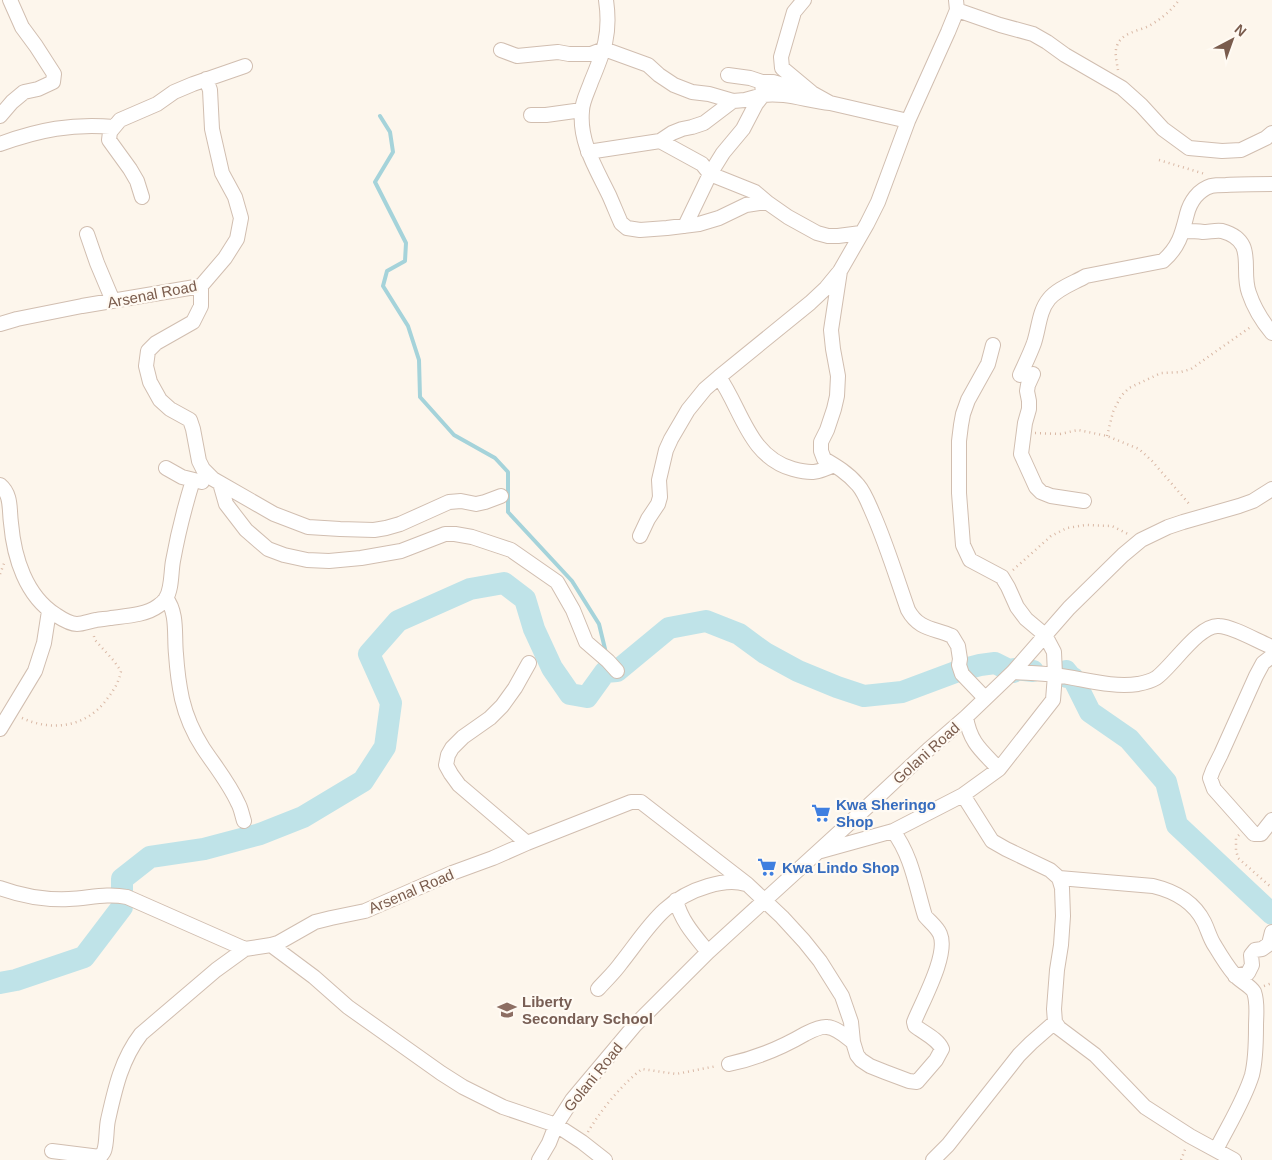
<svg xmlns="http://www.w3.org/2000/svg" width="1272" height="1160" viewBox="0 0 1272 1160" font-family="Helvetica,sans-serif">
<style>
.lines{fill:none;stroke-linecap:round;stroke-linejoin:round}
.stream{stroke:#a5d3da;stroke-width:4}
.river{stroke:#bfe3e8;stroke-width:22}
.street-casing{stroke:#d1beb0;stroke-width:16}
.path{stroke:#d9b8a5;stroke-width:2.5;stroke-dasharray:1 4;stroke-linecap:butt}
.street{stroke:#fff;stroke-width:14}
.labels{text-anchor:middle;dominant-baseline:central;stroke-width:4.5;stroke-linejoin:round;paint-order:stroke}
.street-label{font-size:15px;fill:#7a5c4d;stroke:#fffaf3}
.shop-label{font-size:15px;font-weight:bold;fill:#366cbe;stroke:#fffaf3;text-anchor:start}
.education-label{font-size:15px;font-weight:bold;fill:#785e54;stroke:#fffaf3;text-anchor:start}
</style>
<rect width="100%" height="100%" fill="#fdf6ec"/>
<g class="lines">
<path class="stream" d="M380,116L390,132L393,152L375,182L406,243L405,261L387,271L383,286L408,326L419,360L420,397L454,435L495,458L508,472V512L572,581L599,624L606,653
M605,672L607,664"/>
<path class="river" d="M1065,675L1067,677L1066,671L1074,681L1073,678L1090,712L1129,739L1166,782L1177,825L1272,914
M0,983L16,980L84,957L122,907V879L150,857L204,849L260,834L303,817L363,781L385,747L391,703L369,654L398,621L470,589L504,583L525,599L534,629L552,668L570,694L587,697L605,672L617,671L669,628L706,621L739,634L765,653L798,671L837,687L864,696L902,692L961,670L980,665L995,663L1013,672L1014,669L1033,671"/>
<g class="street-casing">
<path id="street" d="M606,0C611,34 604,51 591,82C588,91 582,102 582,111C579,142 596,168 609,195C613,204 617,214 621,223L627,228L640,230L667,228L699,224L719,218L746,205L759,203H768L788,217L817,233L828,236H838L861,233
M804,0L794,12L781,57L782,68L812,93L830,103L908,121
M957,10L1000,25L1033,34L1047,42L1065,55L1122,88L1141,105L1163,129L1189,148L1222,151L1241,150L1266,138L1272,133
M501,50L517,56L558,52L569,54H591L604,49L648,65L659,75L674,85L692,92L709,94L733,101
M728,75L750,78L762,82H771
M774,94L771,83L773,82L804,91
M531,115H546L582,110
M0,116L12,102L24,92L38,89L53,82L54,74L36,46L22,27L10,0
M660,141L702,164L710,174L755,192L768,203
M0,144C38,130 73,123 114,127
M588,152L660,141L672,133L682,129L692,127L704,123L733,101L745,100L763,95L762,82
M142,197L137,181L130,169L109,140L110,132L120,120L157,104L174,92L193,84L245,66
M685,226L710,174L723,153L743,129L756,104L763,95C785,92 808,101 830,103
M1184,231C1190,231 1197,231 1203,232C1209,232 1216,230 1222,231C1258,241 1240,269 1249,293C1254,308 1262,321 1272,333
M87,234L97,263L113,301
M840,271L831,330L833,349L838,376L837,396L834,409L827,430L821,442V451L824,459C836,466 848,473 858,485C865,493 869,505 874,516C887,546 897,579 908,610C919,630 934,628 952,636L958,646L960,659L959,665L962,674L985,698
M201,286V306L193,322L156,343L148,351L146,366L150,382L160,400L170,409L190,420L193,429L199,461L203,469L213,479L274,514L308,527L340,529L374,530L386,528L400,524L449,502L461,501L476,504L485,502L501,496
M0,324L17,319L82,306L201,286L225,258L237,239L241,218L235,197L222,173L212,129L210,90L206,79
M1033,374L1028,385L1027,391L1029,401V409L1025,423L1021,454L1036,487L1041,492L1051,496L1084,501
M1020,375C1025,364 1030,354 1034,343C1039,328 1039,311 1049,299C1058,288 1074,283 1086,276L1163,261C1179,247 1182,234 1187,214C1190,202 1198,190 1211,186C1215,185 1221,185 1226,185C1241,184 1256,184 1272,184
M719,377C742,410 749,457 793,469C812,474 817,473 834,465
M166,468L182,477L202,482
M220,483L226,504L246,530L268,549L284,555L307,560L329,561L361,558L401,551L445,534H455L472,537L511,550L557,582L573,610L586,642L608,661L617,671
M0,485C12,495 9,510 11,523C14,558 26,596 56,615C62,619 70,624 77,624C83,624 90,621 96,620C101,619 106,619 111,618C126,616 146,615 158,606C161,604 165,600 166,598C172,589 171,571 173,561C178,533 185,506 193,480
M640,536L648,519L658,504L660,497L659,480L666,450L671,439L688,410L705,389L719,377L810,303L826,288L840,271L867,224L878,202L908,121L948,32L957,10L956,0
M166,598C178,613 174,636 176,654C177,669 179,685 182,699C186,716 194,734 203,748C215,766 229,783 238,803C241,808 242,815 244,821
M1272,656L1263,663L1256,676L1221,754L1213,770L1210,778L1214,789L1254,834H1261L1272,820
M1013,672C1026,673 1041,673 1054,675C1082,678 1110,688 1138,684C1143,683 1151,681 1156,678C1172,667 1199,624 1219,626C1234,627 1257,641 1272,647
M966,717C970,743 982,751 999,769
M0,729L35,671L44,643L49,611
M963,795L992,841L1006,849L1050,870L1059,878L1062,888L1063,916L1061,945L1057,970L1054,1009L1055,1022L1059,1028L1095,1055L1145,1107L1190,1136L1234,1160
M527,843L459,785L451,774L446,765L448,755L452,748L463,737L490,718L502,706L515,688L529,663
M821,851L893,831L963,795L999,769L1053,700L1055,675L1054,652L1045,635L1026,619L1017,607L1008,587L1002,577L970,560L963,545L959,493V441L961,425L963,414L968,400L988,364L993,345
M1059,878L1153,886C1174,891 1194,902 1204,922C1208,930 1210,939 1215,946C1221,956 1227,966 1234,974C1239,981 1250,985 1254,992C1258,1003 1256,1015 1256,1026C1256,1042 1256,1059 1252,1075C1244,1101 1228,1126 1216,1150
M0,888C22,896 46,900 69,899C90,898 106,893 127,897L245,949L271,945L278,943L315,922L331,918L365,911L452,873L493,858L527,843L631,802H641L747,884L782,917L804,941L820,961L842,996L851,1022L853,1042L857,1055L861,1060L870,1066L885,1072L909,1081L917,1082L936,1060L942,1049C938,1039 924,1033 915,1026L914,1022C922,1002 949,954 940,934C937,927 930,922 925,916C916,887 912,856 893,831
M676,900C681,921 695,936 708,952
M271,945L314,977L348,1007L441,1073L463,1087L503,1107L556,1125L582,1142L605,1160
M1235,976L1248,973L1252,965L1251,955L1255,950L1262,949L1269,944L1272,932
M598,989C605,981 614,973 621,963C648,929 663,899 708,886C721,882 733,880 746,884
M729,1064C757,1058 781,1048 805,1034C811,1031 820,1026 827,1027C837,1028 845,1036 853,1042
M52,1151L100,1157
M98,1160C99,1157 103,1154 104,1151C107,1144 106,1129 108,1120C115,1089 121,1060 141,1034L216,970L245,949
M539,1160L549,1143L556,1125L572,1100L635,1025L708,952L867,807L928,750L966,717L1013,672L1069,608L1123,555L1141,540L1168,527L1183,522L1239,506L1253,501L1272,489
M933,1160L948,1145L1019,1055L1031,1043L1055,1022"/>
</g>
<path class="path" d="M1118,70C1117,63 1114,53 1117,46C1121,33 1138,31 1149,26C1161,19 1171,11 1179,0
M1159,160L1205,174
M1035,433L1060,434L1078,430L1107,436L1139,449L1152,461L1191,506
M1107,436L1113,412L1121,396L1129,388L1161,373L1181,372L1191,369L1252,326
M1013,570L1051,536L1067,528L1086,525L1112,526L1128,534
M0,574L5,561
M22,718C52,732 87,727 107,699C114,690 119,682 121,671L114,661L95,640L93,633
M1239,835L1236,838V850L1238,858L1272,888
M1264,986L1272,983
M588,1132C600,1111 623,1083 642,1069L676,1074L717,1066
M1181,1160L1186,1147"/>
<use href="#street" class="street"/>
</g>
<defs>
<g id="supermarket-bare" transform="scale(1.5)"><path d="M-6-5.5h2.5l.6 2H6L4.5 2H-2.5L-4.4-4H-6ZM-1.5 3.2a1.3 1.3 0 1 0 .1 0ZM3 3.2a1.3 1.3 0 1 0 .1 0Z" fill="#3f7fe0" stroke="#fffaf3" stroke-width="2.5" paint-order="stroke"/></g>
<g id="school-bare" transform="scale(1.5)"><path d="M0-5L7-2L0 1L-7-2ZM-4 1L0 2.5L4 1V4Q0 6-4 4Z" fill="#8d6e63" stroke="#fffaf3" stroke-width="2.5" paint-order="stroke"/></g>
</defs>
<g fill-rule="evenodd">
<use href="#supermarket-bare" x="821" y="813"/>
<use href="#supermarket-bare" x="767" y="867"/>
<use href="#school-bare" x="507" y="1010"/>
</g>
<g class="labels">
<g class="street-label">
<text transform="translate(152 294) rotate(-11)">Arsenal Road</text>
<text transform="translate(926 753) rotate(-42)">Golani Road</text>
<text transform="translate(411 891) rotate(-23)">Arsenal Road</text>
<text transform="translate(593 1077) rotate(-51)">Golani Road</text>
</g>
<g class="shop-label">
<text x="836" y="804">Kwa Sheringo<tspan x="836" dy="17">Shop</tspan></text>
<text x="782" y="867">Kwa Lindo Shop</text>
</g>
<g class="education-label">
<text x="522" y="1001">Liberty<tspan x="522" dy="17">Secondary School</tspan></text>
</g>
</g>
<g transform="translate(1232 40) rotate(41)" stroke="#fffaf3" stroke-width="4" paint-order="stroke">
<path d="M0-4L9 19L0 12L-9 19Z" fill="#7a5c4d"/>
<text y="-8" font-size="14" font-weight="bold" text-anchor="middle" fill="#7a5c4d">N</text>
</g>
</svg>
